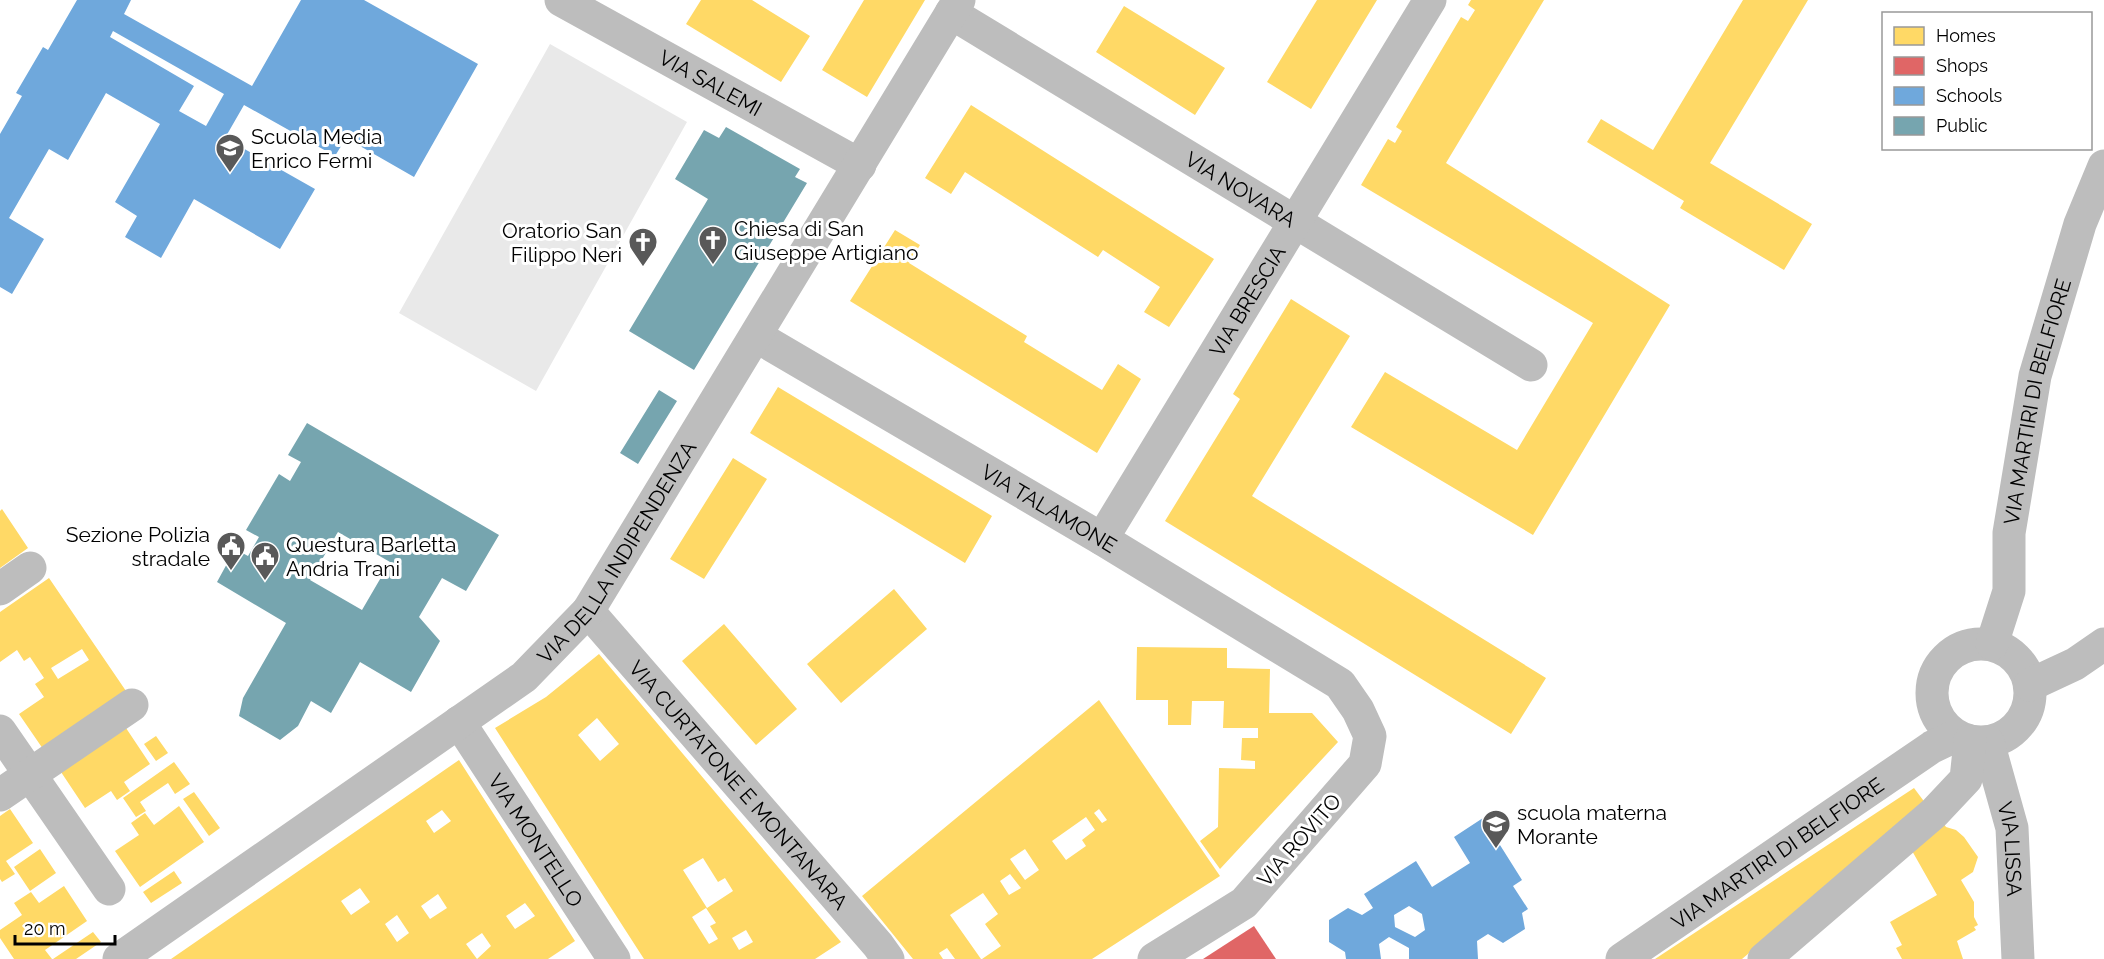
<svg xmlns="http://www.w3.org/2000/svg" width="2104" height="959" viewBox="0 0 2104 959" font-family="Raleway,sans-serif">
<style>
.green{fill:#e9e9e9}
.homes{fill:#ffd966;fill-rule:evenodd}
.shops{fill:#e06666}
.schools{fill:#6fa8dc;fill-rule:evenodd}
.public{fill:#76a5af;fill-rule:evenodd}
.lines{fill:none;stroke-linecap:round;stroke-linejoin:round}
.minor{stroke:#bdbdbd;stroke-width:33}
.labels{text-anchor:middle;dominant-baseline:central;stroke-width:6;stroke-linejoin:round;paint-order:stroke}
.street-label{font-size:21px;fill:#000;stroke:#fff}
.poi-label{font-size:21px;fill:#000;stroke:#fff;text-anchor:start}
</style>
<rect width="100%" height="100%" fill="#fff"/>
<path class="green" d="M550,44L687,122L536,391L399,313Z"/>
<path class="homes" d="M701,0H752L810,36L781,82L686,24Z
M864,0H925L867,97L822,70Z
M1317,0H1377L1311,109L1267,82Z
M1471,0H1544L1446,163L1670,305L1533,535L1351,427L1385,372L1517,450L1593,323L1361,185L1388,139L1395,143L1402,131L1396,127L1461,17L1468,21L1475,10L1468,5Z
M1743,0H1808L1710,163L1812,224L1784,270L1680,208L1684,201L1587,142L1601,119L1653,150Z
M1124,6L1225,68L1195,115L1096,52Z
M971,105L1214,259L1169,327L1144,312L1160,287L1103,250L1098,257L965,172L951,194L925,178Z
M895,230L920,245L909,263L1027,336L1024,342L1102,390L1118,364L1141,379L1097,453L850,301Z
M1291,299L1350,336L1252,496L1546,678L1511,734L1165,521L1240,399L1233,394Z
M778,387L992,516L965,563L750,433Z
M733,458L767,479L704,579L670,559Z
M2,509L28,548L0,568V511Z
M49,578L126,691L43,749L19,714L44,697L35,684L44,678L30,657L24,661L17,650L0,662V612ZM82,649L89,660L58,679L51,668Z
M894,589L927,629L841,703L807,664Z
M724,624L797,709L756,745L682,661Z
M1137,647L1227,648V668L1270,669L1269,713H1312L1338,742L1220,869L1200,841L1218,827L1219,768L1255,769V761L1241,760L1242,738H1258V728H1223L1224,701H1192L1191,725H1168V700H1136Z
M599,654L841,942L815,959H644L495,728L546,697ZM597,718L619,744L600,761L578,735ZM703,858L718,882L725,878L733,891L707,908L683,870ZM706,908L716,923L710,926L718,939L709,944L692,917ZM746,930L753,942L739,950L732,938Z
M1099,700L1220,876L1092,959H982L1001,946L985,924L998,914L983,893L950,915L981,959H955L947,948L939,953L943,959H913L862,896ZM1099,809L1107,820L1102,823L1094,813ZM1086,817L1095,830L1082,840L1086,846L1066,860L1052,841ZM1025,849L1039,870L1025,880L1010,859ZM1010,874L1021,888L1009,895L1000,881Z
M126,728L150,764L124,782L130,791L117,800L111,791L85,808L61,772Z
M156,736L168,753L156,761L144,744Z
M459,760L575,941L548,959H171ZM442,810L451,821L434,833L426,821ZM360,888L370,902L351,915L341,901ZM438,894L447,908L430,919L421,906ZM525,903L535,916L515,929L506,916ZM397,915L409,933L397,942L385,924ZM482,933L491,946L477,959L466,944Z
M174,762L190,784L175,794L168,783L140,802L146,811L136,817L123,798Z
M1914,788L1926,804L1742,959H1655Z
M194,792L220,828L209,836L183,799Z
M179,806L204,842L140,887L115,851L139,835L131,823L145,813L154,825Z
M10,809L33,843L6,861L15,874L2,882L0,879V816Z
M1942,821L1946,827L1956,830L1964,837L1978,857L1973,872L1961,880L1974,902V917L1978,925L1974,927L1976,930L1957,941L1963,959H1902L1896,948L1902,945L1890,922L1937,895L1911,849Z
M40,849L56,873L30,891L14,867Z
M174,871L182,883L151,903L143,892Z
M64,886L87,921L45,950L52,959H14L0,938V930L22,915L14,903L31,892L39,903Z
M93,932L101,942L76,959H53Z"/>
<path class="shops" d="M1254,926L1276,959H1203Z"/>
<path class="schools" d="M77,0H131L124,14L252,86L301,0H364L478,64L414,177L346,138L335,156L244,105L225,138L315,189L280,249L194,199L161,258L125,237L137,216L115,202L160,124L106,93L68,160L49,149L9,218L44,239L12,294L0,287V134L22,96L16,93L43,47L48,50ZM113,31L224,94L206,126L179,111L194,86L110,37Z
M1483,818L1522,880L1513,886L1528,909L1522,913L1525,929L1503,943L1488,934L1477,941L1478,959H1409V948L1389,937L1379,944L1381,959H1346L1345,952L1329,942V920L1348,908L1362,915L1373,908L1364,894L1416,861L1432,887L1470,863L1454,837ZM1409,906L1422,914L1425,930L1415,937L1395,927L1394,915Z"/>
<path class="public" d="M726,127L800,169L795,177L807,183L694,370L629,331L708,199L675,179L704,130L719,138Z
M659,390L677,401L638,464L620,453Z
M307,423L499,535L466,591L442,578L419,617L440,641L411,692L360,662L331,713L311,701L298,726L280,740L239,716L243,698L286,623L217,582L235,549L248,556L259,537L246,530L279,474L290,481L301,462L288,455ZM338,532L390,562L362,610L310,580Z"/>
<g class="lines">
<g class="minor">
<path id="s1" d="M561,0L860,165"/>
<path id="s2" d="M951,13L1531,365"/>
<path id="s3" d="M756,336L1102,539L1340,684L1358,710L1370,736L1365,764L1244,903L1154,959"/>
<path id="s4" d="M1102,539L1430,0"/>
<path d="M0,589L30,568"/>
<path id="s5" d="M588,611L878,945L888,959"/>
<circle cx="1981" cy="693" r="49"/>
<path id="s6" d="M1992,644L2009,591V533L2035,376L2080,224L2104,166"/>
<path d="M2030,685L2075,664L2104,644"/>
<path id="s7" d="M459,722L614,959"/>
<path d="M0,731L109,889"/>
<path id="s8" d="M1988,742L2012,828L2018,959"/>
<path d="M0,795L132,705"/>
<path id="s9" d="M119,959L524,677L588,611L959,0"/>
<path id="s10" d="M1622,959L1932,747L1955,736"/>
<path d="M1764,959L1934,813L1966,779L1970,741"/>
</g>
</g>
<defs>
<g id="school-pin" transform="scale(1.5)"><path d="M0 17L-7.5 6A9.5 9.5 0 1 1 7.5 6Z" fill="#595959" stroke="#fff"/><path d="M0-5L7-2L0 1L-7-2ZM-4 1L0 2.5L4 1V4Q0 6-4 4Z" fill="#fff"/></g>
<g id="church-pin" transform="scale(1.5)"><path d="M0 17L-7.5 6A9.5 9.5 0 1 1 7.5 6Z" fill="#595959" stroke="#fff"/><path d="M-1.2-6h2.4v3.5h3.3v2.4h-3.3V6h-2.4V-.1h-3.3v-2.4h3.3Z" fill="#fff"/></g>
<g id="civic-pin" transform="scale(1.5)"><path d="M0 17L-7.5 6A9.5 9.5 0 1 1 7.5 6Z" fill="#595959" stroke="#fff"/><path d="M-.6-6.5H3V-4.5H.6V-3L4-1V1h2V6H-6V1h2V-1L-.6-3ZM-1.2 2.5V6h2.4V2.5Z" fill="#fff"/></g>
</defs>
<g fill-rule="evenodd">
<use href="#school-pin" x="230" y="148"/>
<use href="#church-pin" x="713" y="240"/>
<use href="#church-pin" x="643" y="242"/>
<use href="#civic-pin" x="231" y="546"/>
<use href="#civic-pin" x="265" y="556"/>
<use href="#school-pin" x="1496" y="824"/>
</g>
<g class="labels">
<g class="street-label">
<text stroke="none"><textPath href="#s1" startOffset="171">VIA SALEMI</textPath></text>
<text stroke="none"><textPath href="#s2" startOffset="339">VIA NOVARA</textPath></text>
<text stroke="none"><textPath href="#s4" startOffset="279">VIA BRESCIA</textPath></text>
<text stroke="none"><textPath href="#s6" startOffset="248">VIA MARTIRI DI BELFIORE</textPath></text>
<text stroke="none"><textPath href="#s3" startOffset="340">VIA TALAMONE</textPath></text>
<text stroke="none"><textPath href="#s9" startOffset="650">VIA DELLA INDIPENDENZA</textPath></text>
<text stroke="none"><textPath href="#s5" startOffset="230">VIA CURTATONE E MONTANARA</textPath></text>
<text stroke="none"><textPath href="#s7" startOffset="141">VIA MONTELLO</textPath></text>
<text transform="translate(1299 840) rotate(-49)">VIA ROVITO</text>
<text stroke="none"><textPath href="#s8" startOffset="110">VIA LISSA</textPath></text>
<text stroke="none"><textPath href="#s10" startOffset="188">VIA MARTIRI DI BELFIORE</textPath></text>
</g>
<g class="poi-label">
<text x="251" y="136">Scuola Media<tspan x="251" dy="24">Enrico Fermi</tspan></text>
<text x="734" y="228">Chiesa di San<tspan x="734" dy="24">Giuseppe Artigiano</tspan></text>
<text x="622" y="230" text-anchor="end">Oratorio San<tspan x="622" dy="24">Filippo Neri</tspan></text>
<text x="210" y="534" text-anchor="end">Sezione Polizia<tspan x="210" dy="24">stradale</tspan></text>
<text x="286" y="544">Questura Barletta<tspan x="286" dy="24">Andria Trani</tspan></text>
<text x="1517" y="812">scuola materna<tspan x="1517" dy="24">Morante</tspan></text>
</g>
</g>
<rect x="1882" y="12" width="210" height="138" fill="#ffffff" stroke="#999999" stroke-width="1.5"/>
<rect x="1894" y="27" width="30" height="18" fill="#ffd966" stroke="#999999" stroke-width="1.5"/>
<text x="1936" y="42" font-size="18" fill="#000000">Homes</text>
<rect x="1894" y="57" width="30" height="18" fill="#e06666" stroke="#999999" stroke-width="1.5"/>
<text x="1936" y="72" font-size="18" fill="#000000">Shops</text>
<rect x="1894" y="87" width="30" height="18" fill="#6fa8dc" stroke="#999999" stroke-width="1.5"/>
<text x="1936" y="102" font-size="18" fill="#000000">Schools</text>
<rect x="1894" y="117" width="30" height="18" fill="#76a5af" stroke="#999999" stroke-width="1.5"/>
<text x="1936" y="132" font-size="18" fill="#000000">Public</text>
<path d="M15 935v9h100v-9" fill="none" stroke="#000000" stroke-width="3"/>
<text x="24" y="935" font-size="18" fill="#000000" stroke="#ffffff" stroke-width="4.5" paint-order="stroke">20 m</text>
</svg>
